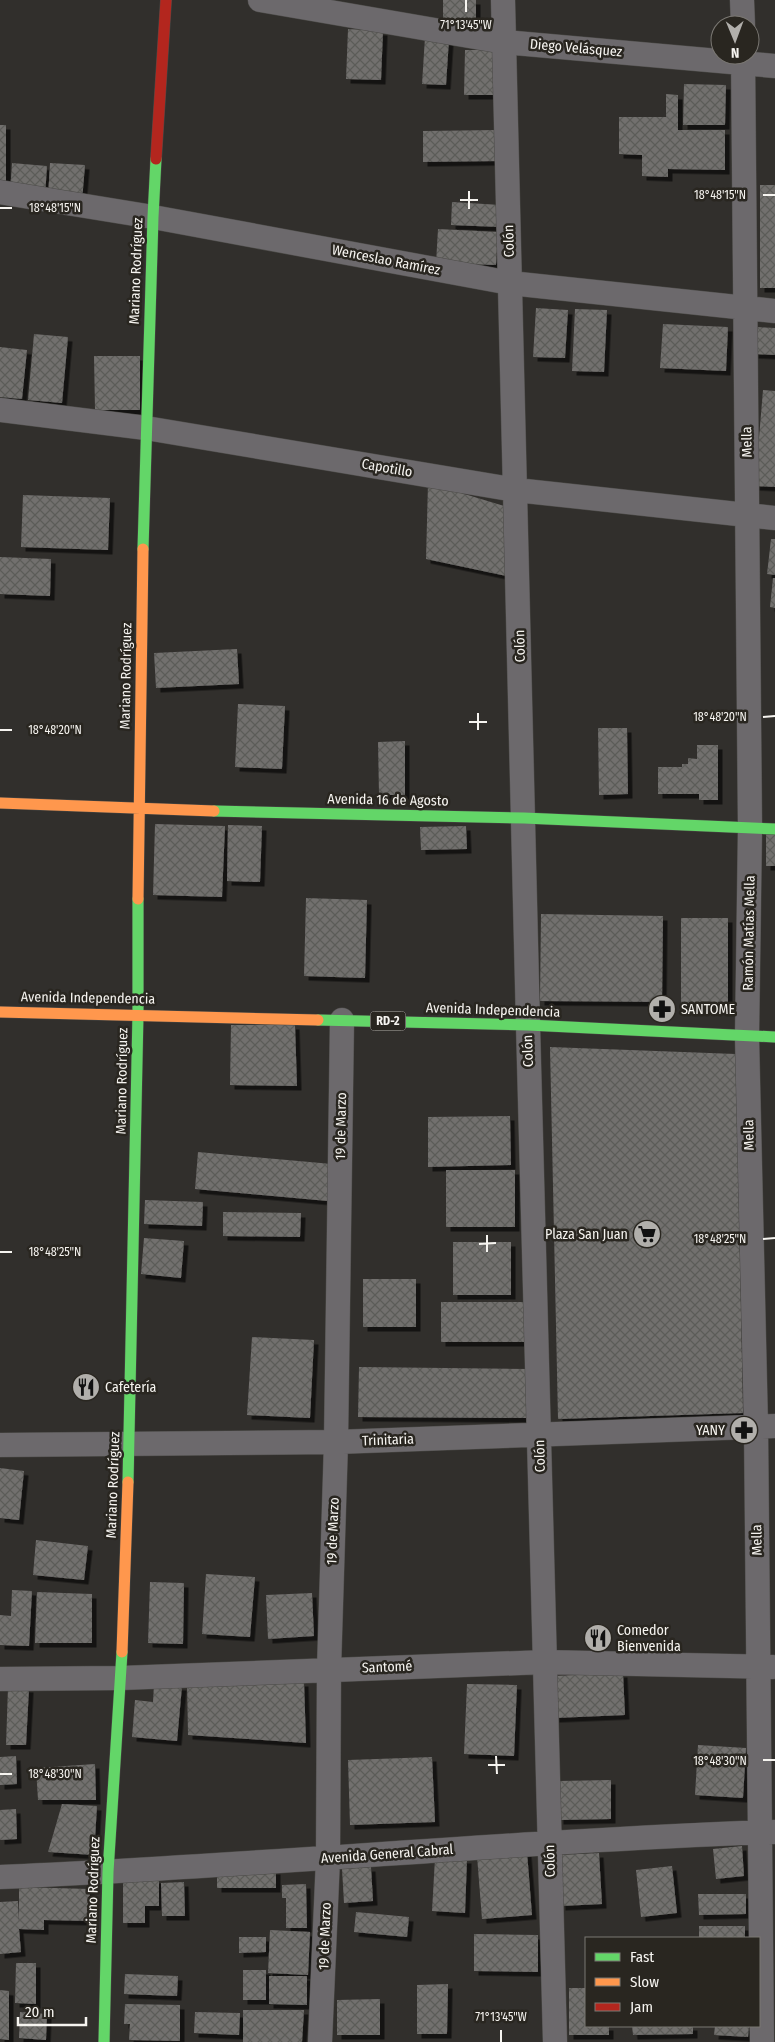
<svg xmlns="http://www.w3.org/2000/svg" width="775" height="2042" viewBox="0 0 775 2042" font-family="'Fira Sans Condensed',sans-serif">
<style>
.building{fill:url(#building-cross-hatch);filter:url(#shadow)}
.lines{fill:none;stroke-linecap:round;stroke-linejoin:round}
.street-casing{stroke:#4c4b48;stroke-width:25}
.fast-casing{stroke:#4c4b48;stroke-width:12}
.slow-casing{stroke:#4c4b48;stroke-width:12}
.jam-casing{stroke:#4c4b48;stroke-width:12}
.street{stroke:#6c696c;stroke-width:24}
.fast{stroke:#63d668;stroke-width:11}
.slow{stroke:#ff974d;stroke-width:11}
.jam{stroke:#b3261e;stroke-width:11}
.ticks{fill:none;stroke:#f6f4f0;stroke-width:2}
.labels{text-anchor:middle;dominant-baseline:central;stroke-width:5;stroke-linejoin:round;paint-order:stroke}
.shield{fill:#292620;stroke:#b8b6b2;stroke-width:1}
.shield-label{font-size:12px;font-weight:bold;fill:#f6f4f0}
.street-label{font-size:14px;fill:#f6f4f0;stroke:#292620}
.poi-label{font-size:14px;fill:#f6f4f0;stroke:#292620;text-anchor:start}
.ticks-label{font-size:12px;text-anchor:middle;fill:#f6f4f0;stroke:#292620;stroke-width:5;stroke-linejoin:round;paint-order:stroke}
</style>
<defs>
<pattern id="building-cross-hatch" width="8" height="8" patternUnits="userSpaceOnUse" patternTransform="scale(1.25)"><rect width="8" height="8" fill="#72706e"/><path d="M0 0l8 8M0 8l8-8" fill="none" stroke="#5c5b59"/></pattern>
<filter id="shadow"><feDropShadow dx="4.5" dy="4.5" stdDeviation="0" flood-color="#0009"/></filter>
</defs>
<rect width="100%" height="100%" fill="#312f2c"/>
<path class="building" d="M443,0H476V24H443Z
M348,29L383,31L381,80L346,79Z
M425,37L449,39L446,85L422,84Z
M465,50H497L496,95H464Z
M684,84L726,85L725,125H683Z
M666,94L678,95V130H725V170L668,169V177L642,176V155L619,154V117H666Z
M0,125H6V188H0Z
M498,130L499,161L423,162V131Z
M12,163L47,166L45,196L10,194Z
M50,163L85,165L82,201L48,198Z
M760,185H775V288H760Z
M452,202L501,205L500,227L451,225Z
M438,229L498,232L496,265L436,263Z
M536,308L568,310L565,358L533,357Z
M575,309L607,310L604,372L572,371Z
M663,324L728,327L726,371L660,368Z
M756,327L775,328V355L754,354Z
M34,334L68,337L62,403L28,400Z
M0,347L27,350L22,399L0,397Z
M94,356H140V410H95Z
M763,390L775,391V487L755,486Z
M428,483L511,508V577L426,559Z
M23,495L110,498L108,550L21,547Z
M771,539H775V575L767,574Z
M0,557L51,559L50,596L0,594Z
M773,578H775V608L770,607Z
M237,649L239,684L156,688L154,653Z
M238,704L285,706L282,769L235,767Z
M598,728H627L628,794L599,795Z
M405,741V795H379L378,742Z
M697,745H718V800H699V794H658V767H682V764H688V758L697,759Z
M155,824L225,826L222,897L153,895Z
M228,825L262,826L260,882L227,881Z
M466,826L467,849L421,850L420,827Z
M766,834H775V866H766Z
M306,898L367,900L365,978L304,976Z
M541,914L663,916L662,1002L540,1001Z
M681,918H728V1003H681Z
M231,1025H295L297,1086L230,1085Z
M550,1047L736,1054L743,1413L558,1419Z
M510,1116L511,1165L428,1167V1117Z
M198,1152L332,1164L328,1201L195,1189Z
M446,1170H515V1227H446Z
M145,1200L203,1202L202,1226L144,1224Z
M223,1212L301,1213L300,1237L223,1236Z
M144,1238L184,1241L181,1278L141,1274Z
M453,1242H511V1295H453Z
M363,1279H416V1327H363Z
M441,1302H525V1342H441Z
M252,1337L314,1340L310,1418L247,1415Z
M359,1367L529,1369L528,1418L358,1417Z
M0,1468L24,1471L19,1520L0,1518Z
M36,1540L88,1546L84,1580L33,1575Z
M206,1574L255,1577L250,1637L202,1634Z
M150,1582L184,1583L183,1644L148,1643Z
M12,1590L32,1591L29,1646L0,1645V1615L11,1616Z
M37,1592L92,1594V1643H35Z
M312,1593L314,1636L268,1639L266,1595Z
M623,1673L625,1715L555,1718L553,1676Z
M187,1682H304L306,1743L188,1735Z
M154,1684L182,1686L177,1741L132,1737L135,1700L153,1702Z
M467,1684L517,1685L514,1756L464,1754Z
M8,1687L29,1688L26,1745H6Z
M698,1745L746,1748L743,1798L695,1795Z
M16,1756L17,1784L0,1785V1757Z
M432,1757L435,1822L350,1825L348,1760Z
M95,1764L96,1800H38L36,1768Z
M611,1780V1819L559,1820L558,1781Z
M62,1804L97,1806L94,1855L48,1852Z
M16,1809L17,1839L0,1840V1810Z
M742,1846L744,1876L716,1879L713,1849Z
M527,1852L532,1915L482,1919L477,1856Z
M599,1853L602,1904L561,1906L559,1855Z
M435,1858L467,1859L465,1913L432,1911Z
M672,1866L677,1913L641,1917L636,1870Z
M371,1867L373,1901L344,1903L342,1869Z
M276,1870V1888H217V1871Z
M123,1879H159V1906H145V1923H123Z
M184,1882L185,1916H162L161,1883Z
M306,1884L307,1928H286V1898H282V1885Z
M19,1887L90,1889L89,1921L44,1920V1930L19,1929L21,1952L0,1954V1902L18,1901L19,1922Z
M698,1894H746V1914L699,1915Z
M356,1912L409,1917L407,1937L354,1932Z
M699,1926H745V1938H699Z
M270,1930L310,1932L308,1975L268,1973Z
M474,1934L538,1935V1972L474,1971Z
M239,1937H266V1952L239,1953Z
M16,1963H36V2004L15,2003Z
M243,1970H266V2000H243Z
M125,1974L178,1976L177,1996L124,1994Z
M269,1976H307V2005L269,2004Z
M448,1984L447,2034H417V1985Z
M569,1988H586V2026H609V2035H569Z
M0,1990L9,1991V2040L0,2039Z
M380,1999V2035H337V2000Z
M125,2004L180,2005V2041L129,2040L130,2024H124Z
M243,2010H304L302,2042H243Z
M20,2012L47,2014L46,2040L19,2038Z
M195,2012L240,2013L239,2035L194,2033Z
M632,2026H693V2034L633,2035Z
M715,2026H749L748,2037L714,2035Z"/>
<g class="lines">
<g class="street-casing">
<path id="street" d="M260,0L504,42L775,66
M503,0L528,1025L555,2042
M742,0L743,25
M743,55L750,828L747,1037L756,1426L762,2042
M0,192L153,217L510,283L775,311
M0,410L146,428L516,490L775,518
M0,1445L336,1442L775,1426
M0,1679L121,1678L545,1662L773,1667
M0,1877C258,1866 516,1841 774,1832
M320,2042L328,1858L329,1669L336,1442L342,1020"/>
</g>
<g class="fast-casing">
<path id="fast" d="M143,549L153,217L156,159
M214,811L524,818L775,829
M318,1020L528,1025L775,1037
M128,1482L138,1014V899
M104,2042L108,1872L122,1652"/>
</g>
<g class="slow-casing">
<path id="slow" d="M0,803L214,811
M138,899L143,549
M0,1012L318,1020
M122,1652L128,1482"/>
</g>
<g class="jam-casing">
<path id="jam" d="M156,159L166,0"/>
</g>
<use href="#street" class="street"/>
<use href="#fast" class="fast"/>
<use href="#slow" class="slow"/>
<use href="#jam" class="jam"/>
</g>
<path class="ticks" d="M466,0V12M469,191V209M763,195H775M460,200H478M0,208H12M478,713V730M763,717L775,716M469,722H487M0,730H12M487,1235V1252M763,1239L775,1238M479,1244L496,1243M0,1252H12M496,1756L497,1774M763,1760H775M488,1765H505M0,1774H12M501,2030V2042"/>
<defs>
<g id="pharmacy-disc" transform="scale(1.4375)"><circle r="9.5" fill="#b1afab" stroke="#292620"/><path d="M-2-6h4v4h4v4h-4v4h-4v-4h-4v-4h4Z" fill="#111"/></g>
<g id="supermarket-disc" transform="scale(1.4375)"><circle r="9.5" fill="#b1afab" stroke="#292620"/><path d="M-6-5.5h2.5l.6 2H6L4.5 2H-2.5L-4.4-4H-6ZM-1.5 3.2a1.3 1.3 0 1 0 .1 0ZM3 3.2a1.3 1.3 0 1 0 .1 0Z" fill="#111"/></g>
<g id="restaurant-disc" transform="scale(1.4375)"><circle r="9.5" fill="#b1afab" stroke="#292620"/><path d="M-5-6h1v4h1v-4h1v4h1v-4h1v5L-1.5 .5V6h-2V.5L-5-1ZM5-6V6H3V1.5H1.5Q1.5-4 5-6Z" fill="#111"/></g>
</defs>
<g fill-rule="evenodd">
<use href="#pharmacy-disc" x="662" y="1009"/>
<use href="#supermarket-disc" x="647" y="1234"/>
<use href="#restaurant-disc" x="86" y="1387"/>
<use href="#pharmacy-disc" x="744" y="1430"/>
<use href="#restaurant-disc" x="598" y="1638"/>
</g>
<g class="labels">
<rect class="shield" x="370.5" y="1011.5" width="35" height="19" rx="4"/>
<g class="shield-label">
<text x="388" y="1021">RD-2</text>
</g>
<g class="street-label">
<text transform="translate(576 48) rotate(5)">Diego Velásquez</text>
<text transform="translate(509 241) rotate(-91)">Colón</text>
<text transform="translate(386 260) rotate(11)">Wenceslao Ramírez</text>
<text transform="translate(136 271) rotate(-88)">Mariano Rodríguez</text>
<text transform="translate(747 442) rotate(-91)">Mella</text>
<text transform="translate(387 468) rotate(10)">Capotillo</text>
<text transform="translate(520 646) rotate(-91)">Colón</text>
<text transform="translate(126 676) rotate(-89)">Mariano Rodríguez</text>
<text transform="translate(388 800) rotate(1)">Avenida 16 de Agosto</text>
<text transform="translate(749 933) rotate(-89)">Ramón Matías Mella</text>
<text transform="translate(88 998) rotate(1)">Avenida Independencia</text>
<text transform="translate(493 1010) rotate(2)">Avenida Independencia</text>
<text transform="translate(528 1051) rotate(-92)">Colón</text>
<text transform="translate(122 1081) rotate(-89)">Mariano Rodríguez</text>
<text transform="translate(341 1126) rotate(-89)">19 de Marzo</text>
<text transform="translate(749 1135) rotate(-91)">Mella</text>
<text transform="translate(388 1440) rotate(-2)">Trinitaria</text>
<text transform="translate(540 1456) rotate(-91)">Colón</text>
<text transform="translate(113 1485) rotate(-88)">Mariano Rodríguez</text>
<text transform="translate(333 1531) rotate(-88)">19 de Marzo</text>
<text transform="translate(757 1540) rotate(-91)">Mella</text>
<text transform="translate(387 1667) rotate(-2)">Santomé</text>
<text transform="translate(387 1854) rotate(-4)">Avenida General Cabral</text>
<text transform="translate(550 1861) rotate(-91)">Colón</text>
<text transform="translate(93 1890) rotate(-88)">Mariano Rodríguez</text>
<text transform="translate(325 1936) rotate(-88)">19 de Marzo</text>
</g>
<g class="poi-label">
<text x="681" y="1009">SANTOME</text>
<text x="628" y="1234" text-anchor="end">Plaza San Juan</text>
<text x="105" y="1387">Cafetería</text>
<text x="725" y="1430" text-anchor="end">YANY</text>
<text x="617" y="1630">Comedor<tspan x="617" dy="16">Bienvenida</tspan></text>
</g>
</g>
<g class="ticks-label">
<text x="466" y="29">71°13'45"W</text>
<text x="720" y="199">18°48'15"N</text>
<text x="55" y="212">18°48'15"N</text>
<text x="720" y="721">18°48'20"N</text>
<text x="55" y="734">18°48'20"N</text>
<text x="720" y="1243">18°48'25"N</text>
<text x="55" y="1256">18°48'25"N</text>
<text x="720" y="1765">18°48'30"N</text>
<text x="55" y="1778">18°48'30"N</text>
<text x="501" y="2021">71°13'45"W</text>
</g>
<rect x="585" y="1937" width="175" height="90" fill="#292620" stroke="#7b7873"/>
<rect x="595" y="1953" width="25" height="8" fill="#63d668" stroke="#7b7873"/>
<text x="630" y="1962" font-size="15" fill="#f6f4f0">Fast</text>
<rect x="595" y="1978" width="25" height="8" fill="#ff974d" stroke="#7b7873"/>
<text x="630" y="1987" font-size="15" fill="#f6f4f0">Slow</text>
<rect x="595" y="2003" width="25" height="8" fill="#b3261e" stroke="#7b7873"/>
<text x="630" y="2012" font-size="15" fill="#f6f4f0">Jam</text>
<g transform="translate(735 40) rotate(179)"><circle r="24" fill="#292620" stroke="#7b7873"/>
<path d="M0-4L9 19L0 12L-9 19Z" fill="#b1afab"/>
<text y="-8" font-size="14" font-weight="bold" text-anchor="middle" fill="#f6f4f0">N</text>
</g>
<path d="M18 2017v8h68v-8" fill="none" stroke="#f6f4f0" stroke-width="2.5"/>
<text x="25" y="2017" font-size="15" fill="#f6f4f0" stroke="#292620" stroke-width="4" paint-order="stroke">20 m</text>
</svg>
